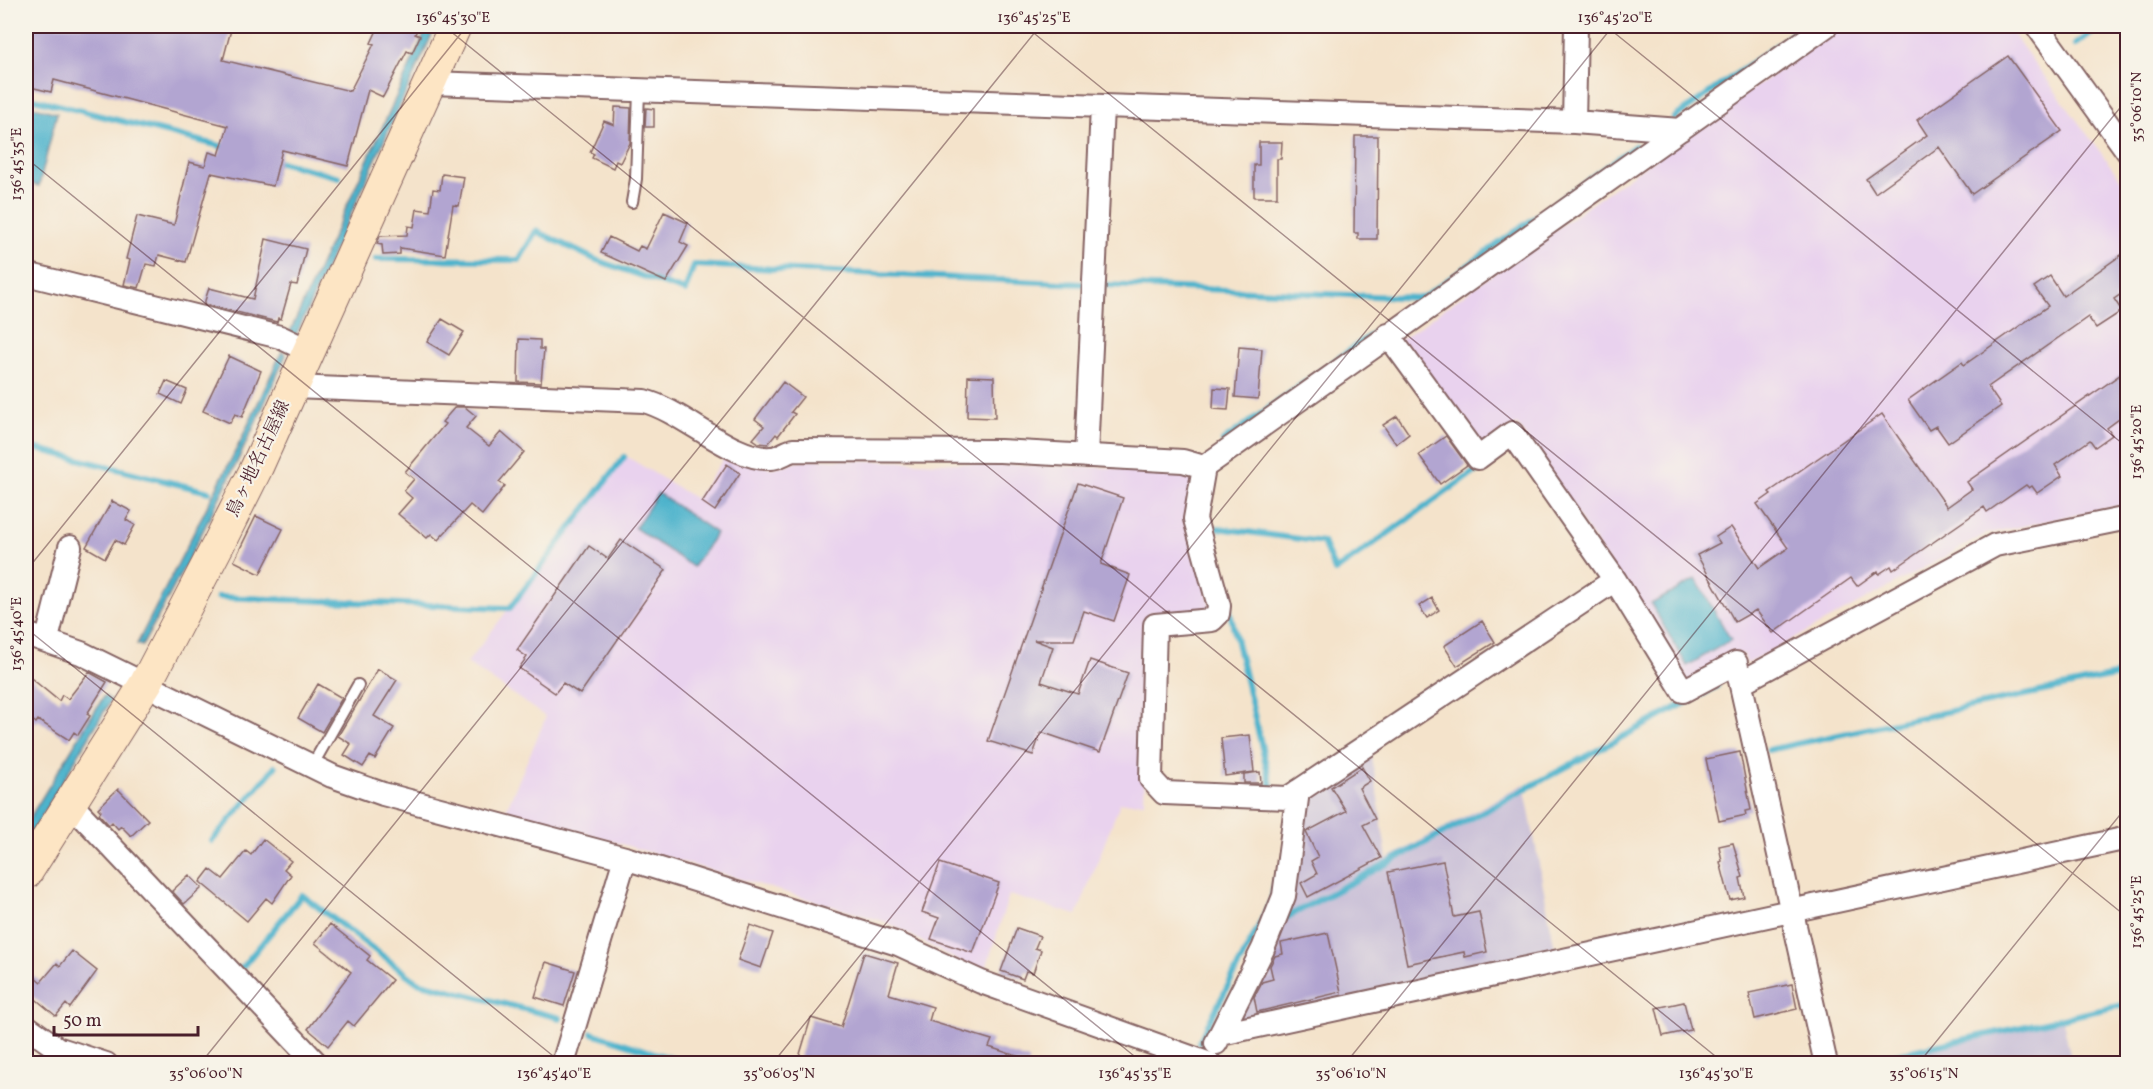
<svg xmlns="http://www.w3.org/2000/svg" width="2153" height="1089" viewBox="0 0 2153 1089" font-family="Vollkorn,'Noto Serif JP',serif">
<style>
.built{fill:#e9d2ee}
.industrial{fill:#c9bfd7}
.water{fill:#4db3cc;stroke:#4c697c;stroke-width:1.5}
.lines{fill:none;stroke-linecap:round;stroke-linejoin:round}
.stream{stroke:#4db3cc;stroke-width:6}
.building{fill:#b2a5d1}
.lane-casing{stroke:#866463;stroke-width:14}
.street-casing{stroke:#866463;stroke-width:26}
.secondary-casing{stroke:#866463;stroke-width:34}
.lane{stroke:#fff;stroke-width:10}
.street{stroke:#fff;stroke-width:22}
.secondary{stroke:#fde5c4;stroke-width:32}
.ticks{fill:none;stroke:#4a1f2b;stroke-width:1.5;stroke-opacity:0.45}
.labels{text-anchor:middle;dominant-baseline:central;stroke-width:4.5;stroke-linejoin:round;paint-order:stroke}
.street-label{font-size:18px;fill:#4a1f2b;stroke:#f7f3e8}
.neatline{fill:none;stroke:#4a1f2b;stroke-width:2}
.ticks-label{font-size:15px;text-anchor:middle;fill:#4a1f2b}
</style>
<rect width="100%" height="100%" fill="#f7f3e8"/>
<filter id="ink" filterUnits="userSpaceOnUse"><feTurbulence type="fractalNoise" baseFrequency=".0167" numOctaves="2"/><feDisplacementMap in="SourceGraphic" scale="12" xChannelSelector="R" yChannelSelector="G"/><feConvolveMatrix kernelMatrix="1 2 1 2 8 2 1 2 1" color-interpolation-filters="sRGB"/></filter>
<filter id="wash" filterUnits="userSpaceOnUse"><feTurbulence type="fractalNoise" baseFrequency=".008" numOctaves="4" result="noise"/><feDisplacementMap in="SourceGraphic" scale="24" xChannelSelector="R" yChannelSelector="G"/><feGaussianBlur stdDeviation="1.35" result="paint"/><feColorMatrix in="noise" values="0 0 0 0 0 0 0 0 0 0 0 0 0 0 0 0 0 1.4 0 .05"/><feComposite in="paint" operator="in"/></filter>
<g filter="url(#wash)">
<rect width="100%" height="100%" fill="#f4e3cb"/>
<path class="built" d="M1841,26H2007L2127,188V504L1986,534L1747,664L1743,653L1689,684L1517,424L1484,446L1474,442L1399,341Z
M726,455L771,468L813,459L1183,470L1192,481L1210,610L1202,615L1150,612L1144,802L1120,803L1077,915L1009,895L984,975L886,922L506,810L546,717L467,663L626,456L696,499Z"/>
<path class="industrial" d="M1371,751L1387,859L1524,784L1556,955L1230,1024L1308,792Z
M2063,1021L2072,1063H1865Z"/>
<path class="water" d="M428,26H436L296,335L290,332Z
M27,105L57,113L39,186L26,182Z
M282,351L286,355C243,455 194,551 142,646L137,644L241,440Z
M658,493L716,533L693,567L635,528Z
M1696,579L1731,640L1687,666L1651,604Z
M104,696L111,700L26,843V824Z"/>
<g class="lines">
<path class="stream" d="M2075,45L2102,26
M26,97L228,148
M1674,118L1804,26
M272,160L339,177
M376,259L519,260L536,231L596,260L685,291L694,265L1082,284
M1104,285L1421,298
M1223,441L1635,146
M26,446L209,492
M1218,528L1323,542L1335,571L1484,465
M218,597L510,608L624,457
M1228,604L1272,790
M1768,750L2128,673
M212,841L275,767
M1287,917L1717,686
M239,971L302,895L417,982L560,1018
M592,1033L689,1064
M1199,1042L1265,914L1272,899L1275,880
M1851,1064L2128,1004"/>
</g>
<g id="blocks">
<path class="building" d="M26,26H232L223,60L350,91L374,44L371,43L379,26H419L415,34L420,36L412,53L407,51L383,97L368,90L348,166L282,150L273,186L211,173L186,262L159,255L156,266L146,264L139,288L124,285L130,260L126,259L137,216L174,225L189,162L205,166L209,152L219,155L228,126L54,80L51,92L26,86Z
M2008,56L2062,131L1972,194L1939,147L1875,193L1866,179L1927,135L1917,120Z
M615,107L631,108L630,143L620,163L616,161L613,168L592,158L594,154L590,152L604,121L614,125Z
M646,108L654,109V127H645Z
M1355,136H1378L1377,239H1358V233H1354Z
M1259,142H1282L1281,159H1277V197H1254V165H1259Z
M442,174L464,177L459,206L453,205L445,255L400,248V254L383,255L382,245L377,244L380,236L407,235L408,226L414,227L417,209L430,211L433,189L440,190Z
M664,212L688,223L680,242L688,246L666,282L601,253L609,237L637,251L640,246L646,249Z
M266,239L306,249L297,285L291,284L281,319L278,318L277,322L204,304L209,288L253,299Z
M2127,251V290L2114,299L2122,311L2096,328L2088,317L1988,387L2001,406L1948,443L1936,426L1929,430L1908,400L1962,362L1964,365L2048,306L2034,287L2050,276L2063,296Z
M442,319L464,332L449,355L427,342Z
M519,339L540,340V349H544L541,383L518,382Z
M1239,347L1262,349L1258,399L1235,397Z
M229,356L261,371L242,417L235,414L230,423L203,411Z
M2127,370V413L2107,428L2112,435L2095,447L2090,440L2055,465L2062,476L2037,493L2032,486L2029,488L2026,485L1987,512L1984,507L1893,570L1891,566L1879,574L1878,571L1857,586L1851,578L1773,633L1756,610L1735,622L1697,555L1720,543L1716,537L1731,527L1759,568L1788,548L1757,504L1771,494L1769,492L1882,414L1947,507L1972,489L1967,482Z
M968,376L994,377L995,418L967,417Z
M166,381L187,390L181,404L160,394Z
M783,382L803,397L791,412L795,414L778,436L776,434L768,444L759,443L753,439L764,426L755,419Z
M1214,388L1230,389L1228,410L1213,409Z
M455,407H465L476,416L466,428L489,446L501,432L524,452L499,482L505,486L482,515L470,505L438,540L431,534L427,538L398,514L412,498L404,491L414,479L405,472L445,424L442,422Z
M1397,416L1409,434L1396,444L1383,425Z
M1446,436L1467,465L1440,484L1419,455Z
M727,464L740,473L715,511L702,502Z
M1078,483L1123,498L1101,564L1130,575L1114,621L1084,611L1074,640H1034L1053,647L1041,682L1078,694L1090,660L1128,673L1100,752L1041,732L1033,755L988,741Z
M112,501L131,511L126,520L135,525L124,545L115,540L105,558L86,547Z
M256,516L283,529L260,574L234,561Z
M621,540L666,570L580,694L563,683L555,693L519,668L527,657L517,650L589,546L608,559Z
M1432,598L1439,610L1427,618L1419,606Z
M1482,621L1495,642L1457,666L1444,646Z
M378,669L397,680L374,716L394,728L375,759L370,756L363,767L344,755L351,744L338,736Z
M89,672L107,682L87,714L90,716L78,735L74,732L69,740L38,720L36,723L26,715V674L59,701L62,695L68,699Z
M318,684L342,698L322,732L298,718Z
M1250,735L1254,772L1225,776L1221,738Z
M1740,752L1751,810L1745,811L1746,815L1719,821L1706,759Z
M1362,767L1370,781L1359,788L1375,819L1363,825L1381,858L1308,897L1301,883L1317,874L1311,861L1318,857L1306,832L1346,811L1331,787Z
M1260,772L1261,783H1244V774Z
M118,789L148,820L131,836L121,826L118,829L112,822L109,825L99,814L101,811L98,808Z
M263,839L291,861L284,869L291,875L272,903L266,898L247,921L200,882L210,869L223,879L246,851L251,855Z
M1733,843L1743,877L1740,878L1744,897L1730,900L1720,862L1722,861L1719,846Z
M1443,861L1454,917L1479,912L1487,952L1465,957L1464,952L1407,964L1388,872Z
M940,863L999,883L973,953L931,939L939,918L922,912Z
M189,875L202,888L184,904L172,891Z
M330,924L370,956L367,960L392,980L354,1026L348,1021L328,1046L308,1029L351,972L315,943Z
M750,925L773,933L761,968L738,960Z
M1017,928L1040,936L1035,948L1041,950L1033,973L1026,971L1023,979L1001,971Z
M1328,933L1341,992L1257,1012L1254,997L1262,982L1273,979L1270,966L1275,956L1283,954L1281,943Z
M72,951L97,971L70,1008L66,1004L56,1016L26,991V970L41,982L57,963L60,966Z
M864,953L898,963L889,994L933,1007L929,1021L992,1040L989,1047L1029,1060V1064H797L811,1018L841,1027Z
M546,962L575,971L564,1006L535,997Z
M1792,984L1797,1009L1755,1019L1749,993Z
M1684,1002L1691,1030L1663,1036L1656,1008Z"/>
</g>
</g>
<g filter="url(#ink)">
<use href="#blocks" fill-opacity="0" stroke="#866463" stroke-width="1.5"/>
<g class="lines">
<g class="lane-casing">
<path id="lane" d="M632,202L636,179L639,91
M312,766L358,685"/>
</g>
<g class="street-casing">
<path id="street" d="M2037,26L2128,152
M430,83L1574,122L1680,130
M1574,122L1576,26
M26,274L280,337L309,351
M1388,335L1478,458L1512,433L1615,580L1683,691L1736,663L1826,1064
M293,387L644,401C683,411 733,461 771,458C778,458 786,452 793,450L1000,451L1183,461L1204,467L1826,26
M1086,456L1102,107
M1204,467L1195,519L1219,606L1218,614L1212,620L1155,625L1151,779L1164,793L1288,798L1615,580
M26,634L81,653L332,776L383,794L625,858L898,944L981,982L1210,1064
M47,639L70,547
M1742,682L1995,545L2128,518
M71,804L317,1064
M26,1026L57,1048L106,1064
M1221,1034L2128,838
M1216,1043L1263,949L1284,896L1298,791
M563,1064L625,858"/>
</g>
<g class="secondary-casing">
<path id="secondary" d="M26,873L146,683L219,543L256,469L455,26"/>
</g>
<use href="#lane" class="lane"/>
<use href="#street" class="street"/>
<use href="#secondary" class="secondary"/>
</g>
</g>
<path class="ticks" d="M444,26L1725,1064M1025,26L2128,918M1606,26L2128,448M26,158L1144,1064M26,571L467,26M26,628L563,1064M200,1064L1040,26M772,1064L1613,26M1345,1064L2128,98M1918,1064L2128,805"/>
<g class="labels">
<g class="street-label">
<text transform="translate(259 459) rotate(-65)">鳥ヶ地名古屋線</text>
</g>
</g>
<rect width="2153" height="1089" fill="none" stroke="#f7f3e8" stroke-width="66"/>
<path d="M54 1026v9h144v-9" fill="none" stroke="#4a1f2b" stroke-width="3"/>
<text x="63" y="1026" font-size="18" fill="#4a1f2b" stroke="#f7f3e8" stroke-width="4.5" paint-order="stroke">50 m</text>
<rect x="33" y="33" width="2087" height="1023" class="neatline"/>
<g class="ticks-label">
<text x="453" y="22">136°45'30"E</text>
<text x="1034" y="22">136°45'25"E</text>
<text x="1615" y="22">136°45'20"E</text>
<text transform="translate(2136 107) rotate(-90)" y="5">35°06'10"N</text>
<text transform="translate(16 164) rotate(-90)" y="5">136°45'35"E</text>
<text transform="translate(2136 442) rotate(-90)" y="5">136°45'20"E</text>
<text transform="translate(16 634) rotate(-90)" y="5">136°45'40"E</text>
<text transform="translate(2136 912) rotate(-90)" y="5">136°45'25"E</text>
<text x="206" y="1078">35°06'00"N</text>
<text x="554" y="1078">136°45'40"E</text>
<text x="779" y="1078">35°06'05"N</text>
<text x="1135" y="1078">136°45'35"E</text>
<text x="1351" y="1078">35°06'10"N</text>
<text x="1716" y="1078">136°45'30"E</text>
<text x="1924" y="1078">35°06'15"N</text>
</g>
</svg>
